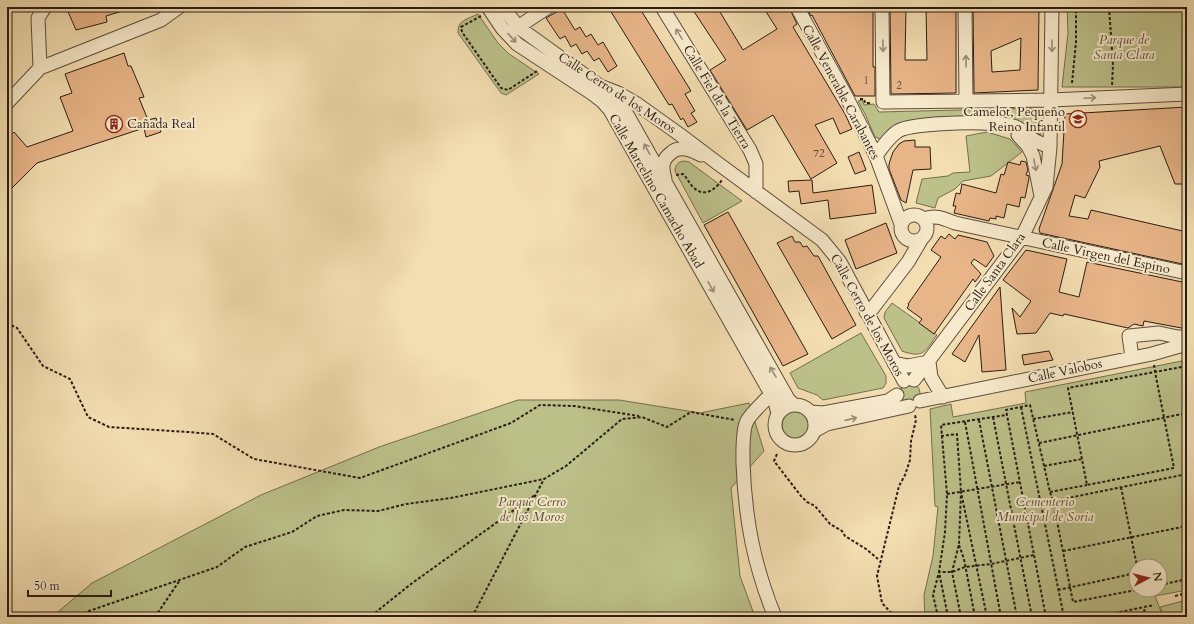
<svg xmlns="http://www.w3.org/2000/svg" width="1194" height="624" viewBox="0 0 1194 624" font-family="Cardo,serif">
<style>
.green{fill:#bcc18a;stroke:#746e50;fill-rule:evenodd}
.building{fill:#e8b588;stroke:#2b1c15;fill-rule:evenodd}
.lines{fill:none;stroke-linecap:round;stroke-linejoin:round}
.minor-casing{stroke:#5d4c3c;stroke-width:15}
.path{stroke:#2b1c15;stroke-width:2;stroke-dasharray:3 2;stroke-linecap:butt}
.minor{stroke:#f7eacc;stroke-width:13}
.oneway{stroke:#9b8d7a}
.labels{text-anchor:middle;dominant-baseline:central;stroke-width:4;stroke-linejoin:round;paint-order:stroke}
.number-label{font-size:11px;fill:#5a4232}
.park-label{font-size:13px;font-style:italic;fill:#564e38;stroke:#f7eacc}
.street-label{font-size:13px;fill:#2b1c15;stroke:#f7eacc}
.poi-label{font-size:13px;fill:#2b1c15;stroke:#f7eacc;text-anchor:end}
</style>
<rect width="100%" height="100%" fill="#f3deb1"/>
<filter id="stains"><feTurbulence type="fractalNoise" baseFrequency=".005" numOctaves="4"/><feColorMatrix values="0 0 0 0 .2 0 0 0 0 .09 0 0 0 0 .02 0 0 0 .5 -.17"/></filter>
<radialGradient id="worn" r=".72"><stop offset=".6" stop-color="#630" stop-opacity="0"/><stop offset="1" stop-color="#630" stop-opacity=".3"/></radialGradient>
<path class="green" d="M1067,7H1187V87H1062L1068,33Z
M478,14L498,43L509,54L539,74L506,95L501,93L458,33C457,20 468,19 478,14Z
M862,100L864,105L874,104L879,112L1041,108L1043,120L1040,135L1011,117L983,116L906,121L889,129L880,139L875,137L865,114L858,101Z
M987,132L1010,139L1022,152L991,176L963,181L955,189L938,198L935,208L916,203L922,179L948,176L953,173L970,172L966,136Z
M684,161L689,162L742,201L703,223L675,171C675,165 678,162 684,161Z
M892,303L937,335C925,351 924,359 902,351L884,318L885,312Z
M861,333L886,376V383L883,388L823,400L817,395L798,388L790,373Z
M1187,360V590L1155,596L1163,617H925L924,595L933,556L938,507L935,506L930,409L951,404L953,417L1026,403L1025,392ZM1136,566H1160V590H1136Z
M900 393a10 10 0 1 1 20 0a10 10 0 1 1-20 0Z
M518,400H619L700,413L749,403L764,451L731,488L740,576L755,617H52L92,583L261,495L379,447Z
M782 425a14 14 0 1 1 28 0a14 14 0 1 1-28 0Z
M1187,600V617H1164L1160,607Z"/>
<path class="building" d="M66,7H129V9L106,16L107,22L76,30Z
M608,7H639L691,91L685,94L695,111L691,113L697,122L688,127L683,118L681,120L672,104L669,105Z
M691,7H717L743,50L777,29L763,7H789L797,24L793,27L845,114L852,129L840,134L833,118L815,125L837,163L811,179L773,115L747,130L710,70L726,60Z
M806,7H873V67H875V96H855L812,15L811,16Z
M890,7H906L905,60H927L926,7H956V93L891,94Z
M973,7H1039L1038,90L974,93ZM1021,38L1020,70L992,72L991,51Z
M562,9L575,30L580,27L586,37L591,34L598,45L603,42L617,66L608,72L599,58L594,61L587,51L582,54L576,44L571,47L565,36L560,39L546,18Z
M124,53L128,66H131L144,97L139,98L148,120L156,118L161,132L146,137L144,128L37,163L7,193V139L14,132L27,147L73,131L60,97L72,93L65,74Z
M1187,107V184H1175L1160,146L1099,161L1100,167L1085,198L1075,195L1069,216L1088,219L1091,210L1187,232V265L1040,233L1039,229L1062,164L1065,114Z
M915,140V147H930L931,169L913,170L906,203L901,200L889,169V164L893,152L899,144L904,141Z
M859,152L866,170L855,174L848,157Z
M1021,161L1026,162L1028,170L1026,175L1029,176V178L1025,198L1021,197L1019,207L1007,204L1004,218L996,216V219L990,218L989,221L954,213L956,206H953L956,193L960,194L962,184L996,193L1001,174L1004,175L1008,162L1020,165Z
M812,180L813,193L872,185L876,213L830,219L828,200L801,204L799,191L789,192L788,181Z
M728,212L808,354L783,366L704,225Z
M886,223L897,253L856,269L845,240Z
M949,234L955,239L958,235L987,242L994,256L986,267L974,259L971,263L981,274L975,282L973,279L934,334L919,323L922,319L907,308L909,305L908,304L941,257L931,250L941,236L945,239Z
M792,236L795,242H800L803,247L807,246L814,256H818L856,325L832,339L777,243Z
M1026,250L1067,259L1059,292L1079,297L1087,262L1187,283V329L1144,321L1143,326L1134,324L1128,328L1064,314L1063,316L1050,313L1036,333L1017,334L1012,308L1020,317L1031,301L1003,280Z
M1000,287L1006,370L982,372L979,335L965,362L952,354Z
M1049,351L1053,360L1024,365L1022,355Z"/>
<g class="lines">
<g class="minor-casing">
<path id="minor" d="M488,7L502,28L517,44L593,94L602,101L610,110L771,394L775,401L778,414
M503,7L518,27L600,86L618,93L637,104L679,134L716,162L822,240L840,262L904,381
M662,7L750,150L756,164V192
M797,7L847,98L876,156L901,224
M882,7L883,102L1051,100L1187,94
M965,7L966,100
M518,27L548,7
M40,68L38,18L45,7
M609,93L617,99L625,111L788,399L794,405
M7,103L40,68L161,20L179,7
M1018,135L1028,146L1033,156L1041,196
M876,156C882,147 889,137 898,131C913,122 1000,120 1016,127C1023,130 1028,136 1034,140C1039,143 1045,145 1050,147
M665,179C662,169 661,160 671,153C673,151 677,149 680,149C687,148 695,152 701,155
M901 228a13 13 0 1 1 26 0a13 13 0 1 1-26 0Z
M924,219C935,214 945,219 955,223L1187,273
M866,312L872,309L908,262L921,240
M1132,357L1129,336L1159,333L1178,337H1187
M929,362L931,377L943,397
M894,363L908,366L929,362
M914,380L1022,237L1046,187L1050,147L1052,7
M771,394C764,402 752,412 747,421C742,430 743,453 743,463C745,519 754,566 775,617
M920,401L1152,354L1187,344
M775 425a20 20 0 1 1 40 0a20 20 0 1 1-40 0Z
M811,412L823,413L888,401L897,395
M814,431L827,424L909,406"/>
</g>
<path class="path" d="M1109,7L1113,65L1112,86
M481,16L461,27L462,32L501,88L508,90L537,71
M1072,83L1076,42V7
M860,99H864L865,103H870V102
M676,175L683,174C687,178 689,183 693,187C704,198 715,190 722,180
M7,323L17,328L43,366L70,379L88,417L109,427L188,432L213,434L254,459L360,478L511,423L540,405L574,406L639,416
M1154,365L1155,372L1174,468L1087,485L1068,388L1187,366
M1021,407L1064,617
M993,417L1032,617
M1033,419L1073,412
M979,420L1017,617
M965,422L1001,617
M941,436L957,434L961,492
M1039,443L1187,413
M777,454L774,461L801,496L807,502L815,506L830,524L842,531L845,536L866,549L878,559
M1044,466L1082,459
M1121,487L1137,566
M1050,492L1087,485
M947,494L1020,482
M959,545L964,559L975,617
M1063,551L1187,526
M1160,585L1187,579
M1058,590L1136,573
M1136,590L1073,602L1053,501L1187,474
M1175,596L1187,593
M80,617L86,612L217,567L245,547L292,532L317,516L344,510L378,511L406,504L451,498L544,479L566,466L622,419L642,417L667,427L691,412L735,420
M155,617L180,580
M372,617L376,612L411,584L535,495
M472,617L544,479
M895,617L882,603L877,576L899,486L905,475L910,460L911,441L916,420L915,415
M938,617L933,595L939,572H952L965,567L991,564L1034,555
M948,617L939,572L945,532L947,494L941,425L1007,415
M961,617L952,572L959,544L961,492L987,617
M1046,617L1006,410L1030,405L1050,492L1053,501
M1095,617L1154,605
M1143,617L1145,607"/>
<use href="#minor" class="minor"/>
</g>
<defs><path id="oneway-shaft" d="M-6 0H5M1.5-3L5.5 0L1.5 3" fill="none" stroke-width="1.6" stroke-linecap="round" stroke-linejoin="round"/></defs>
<g class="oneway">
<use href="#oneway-shaft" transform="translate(679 34) rotate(-122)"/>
<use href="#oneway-shaft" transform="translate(512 38) rotate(47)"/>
<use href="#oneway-shaft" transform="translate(883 46) rotate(89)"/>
<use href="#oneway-shaft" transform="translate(1052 46) rotate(90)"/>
<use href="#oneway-shaft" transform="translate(966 61) rotate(-91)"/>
<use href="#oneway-shaft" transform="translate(1090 98) rotate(-3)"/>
<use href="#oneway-shaft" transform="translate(647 149) rotate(-118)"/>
<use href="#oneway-shaft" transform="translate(1035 165) rotate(78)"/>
<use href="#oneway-shaft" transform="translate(711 287) rotate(61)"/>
<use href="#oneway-shaft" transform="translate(773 372) rotate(-120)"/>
<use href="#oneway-shaft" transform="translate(851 419) rotate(-13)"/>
</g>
<defs>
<g id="school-ring" transform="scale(0.9)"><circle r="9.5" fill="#f7eacc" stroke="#8f2418" stroke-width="1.5"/><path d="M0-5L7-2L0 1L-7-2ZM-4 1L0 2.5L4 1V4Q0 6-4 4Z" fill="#8f2418"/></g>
<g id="building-ring" transform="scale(0.9)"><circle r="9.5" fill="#f7eacc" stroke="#8f2418" stroke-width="1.5"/><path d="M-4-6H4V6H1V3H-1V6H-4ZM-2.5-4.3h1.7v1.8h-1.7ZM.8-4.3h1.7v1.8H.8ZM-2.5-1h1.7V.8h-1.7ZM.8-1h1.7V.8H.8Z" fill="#8f2418"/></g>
</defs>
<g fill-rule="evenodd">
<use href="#school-ring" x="1078" y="119"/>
<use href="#building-ring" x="114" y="124"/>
</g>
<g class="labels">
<g class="number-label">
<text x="866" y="80">1</text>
<text x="899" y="85">2</text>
<text x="819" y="153">72</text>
</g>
<g class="park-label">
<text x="1124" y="40">Parque de<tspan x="1124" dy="15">Santa Clara</tspan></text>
<text x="532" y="502">Parque Cerro<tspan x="532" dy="15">de los Moros</tspan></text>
<text x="1045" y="502">Cementerio<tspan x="1045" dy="15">Municipal de Soria</tspan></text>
</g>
<g class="street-label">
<text transform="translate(841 92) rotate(62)">Calle Venerable Carabantes</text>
<text transform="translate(617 93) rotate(33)">Calle Cerro de los Moros</text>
<text transform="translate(717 97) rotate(59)">Calle Fiel de la Tierra</text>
<text transform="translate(656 191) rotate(60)">Calle Marcelino Camacho Abad</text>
<text transform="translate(1106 256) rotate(12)">Calle Virgen del Espino</text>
<text transform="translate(995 272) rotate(-54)">Calle Santa Clara</text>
<text transform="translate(867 315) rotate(61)">Calle Cerro de los Moros</text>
<text transform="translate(1065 371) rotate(-12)">Calle Valobos</text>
</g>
<g class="poi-label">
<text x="1065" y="112">Camelot, Pequeño<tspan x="1065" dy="15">Reino Infantil</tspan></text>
<text x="127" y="124" text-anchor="start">Cañada Real</text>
</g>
</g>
<rect width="1194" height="624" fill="none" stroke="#f3deb1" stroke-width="24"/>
<rect x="8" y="8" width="1178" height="608" fill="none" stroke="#2b1c15" stroke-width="2"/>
<rect x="12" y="12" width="1170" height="600" fill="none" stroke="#2b1c15"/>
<g transform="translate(1148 578) rotate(83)"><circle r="19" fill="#f7eacc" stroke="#a59883"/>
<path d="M0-3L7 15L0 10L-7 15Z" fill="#8f2418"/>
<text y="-6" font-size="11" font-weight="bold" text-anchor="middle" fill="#2b1c15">N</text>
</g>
<path d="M28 590v6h83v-6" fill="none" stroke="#2b1c15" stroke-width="2"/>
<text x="34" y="590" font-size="12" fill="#2b1c15" stroke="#f7eacc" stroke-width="3" paint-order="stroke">50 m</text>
<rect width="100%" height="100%" filter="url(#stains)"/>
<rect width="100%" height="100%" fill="url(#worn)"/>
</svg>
